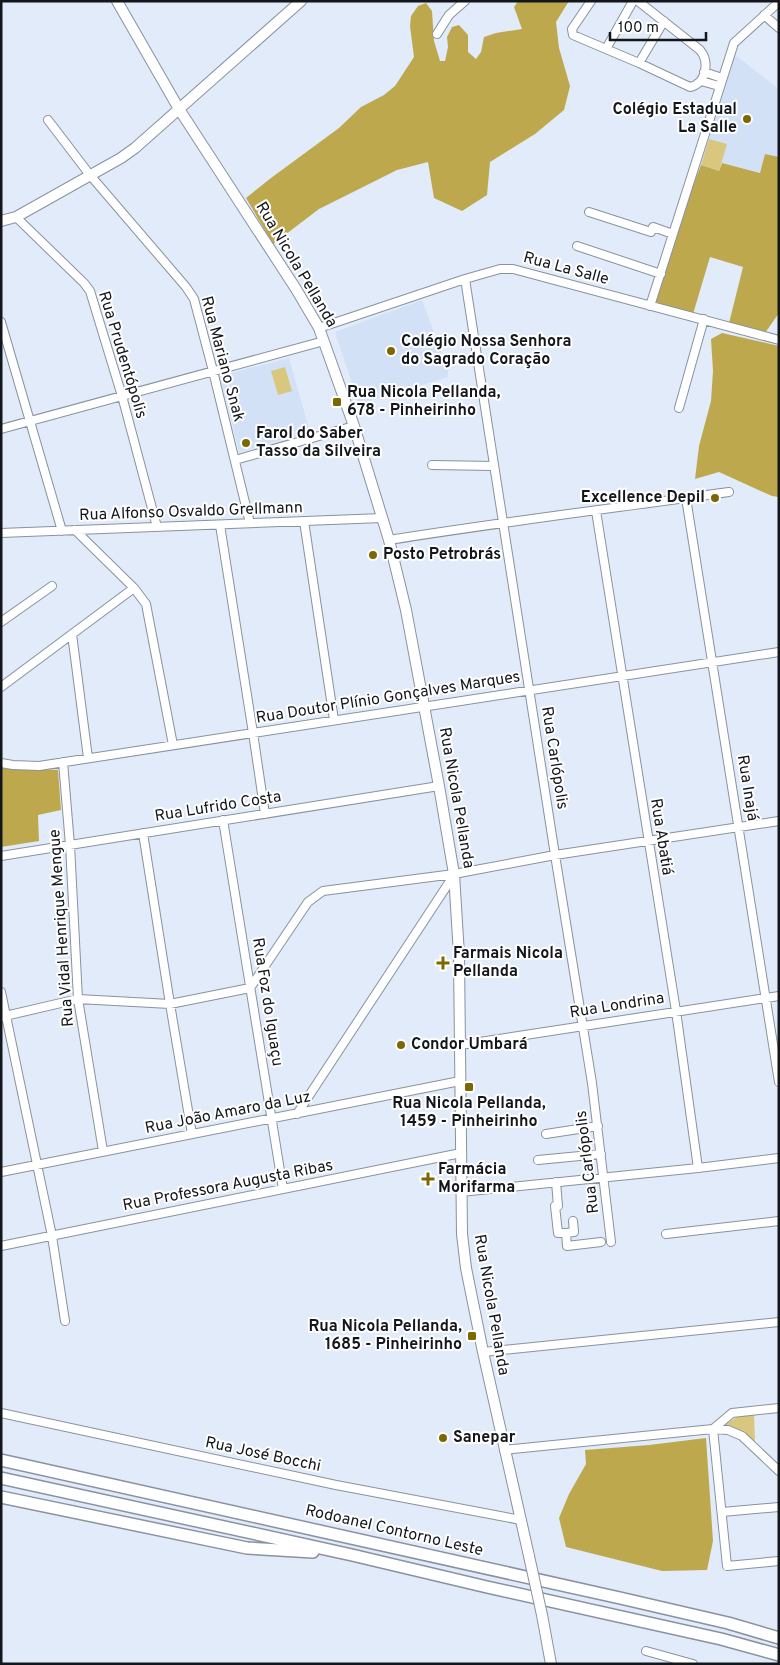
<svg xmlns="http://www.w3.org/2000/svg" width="780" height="1665" viewBox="0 0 780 1665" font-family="Overpass,sans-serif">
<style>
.built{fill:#d3e1f6}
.green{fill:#d9c77e}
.forest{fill:#bea84e}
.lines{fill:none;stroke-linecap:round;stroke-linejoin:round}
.minor-casing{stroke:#89929f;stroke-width:10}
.major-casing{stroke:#89929f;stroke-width:12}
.highway-casing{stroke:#89929f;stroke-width:14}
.minor{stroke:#fff;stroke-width:8}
.major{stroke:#fff;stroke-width:10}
.highway{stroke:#fff;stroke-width:11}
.major-bridge-casing{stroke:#89929f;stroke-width:12;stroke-linecap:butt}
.major-bridge{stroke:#fff;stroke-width:10}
.poi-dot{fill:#7c6800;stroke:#fff;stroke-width:2}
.labels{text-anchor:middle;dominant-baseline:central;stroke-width:4;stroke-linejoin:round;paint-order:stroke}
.poi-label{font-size:16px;font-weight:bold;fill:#13161b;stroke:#fff;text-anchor:start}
.street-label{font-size:16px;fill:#13161b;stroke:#fff}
</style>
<rect width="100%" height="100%" fill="#e1ebf9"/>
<path class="built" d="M735,55L779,89V157L765,154L761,173L722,163L701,165Z
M422,300L448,370V377L359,404L335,332Z
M289,358L310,432L239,452L220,376Z"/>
<path class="green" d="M709,139L727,144L719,171L701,165Z
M285,367L292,391L278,395L271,371Z
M740,1415H754L755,1441L724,1425Z"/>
<path class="forest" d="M518,1H569L556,22L559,48L570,86L564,110L535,134L490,162L487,195L462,211L434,198L428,162L397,170L319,209L273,244L246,198L271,178L339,128L361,107L384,95L395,86L414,57L410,26L411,16L418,6L426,3L432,11L434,41L440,61H445L448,47L447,37L452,27L459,25L468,35V52L476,59L481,52L484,37L496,33L522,29L514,7Z
M765,154L779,157V313L765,333L729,323L743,267L710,257L693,314L655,303L685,207L701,165L719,171L722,163L760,173Z
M722,333L779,346V497L772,496L719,472L695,479L699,446L711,401L713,371L711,339Z
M1,766L58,770L61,810L38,815L39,841L1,847Z
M706,1438L713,1541L707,1570L662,1571L566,1547L559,1518L569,1494L586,1464L585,1450L649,1445Z"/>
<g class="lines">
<g class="minor-casing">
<path id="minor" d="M591,1L572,29L573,35L639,63L690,87C706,84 710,62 700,50L638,1
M764,15L779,28
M437,34L449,15L465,1
M606,49L633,1
M639,63L664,21
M704,72L722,78
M701,81L719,86
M48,120L90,175L186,287L194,299L213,371L250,523
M589,212L651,232L653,227L673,234
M16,217L84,283L90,291L122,396L157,527
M577,246L661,274
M465,279L555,855L592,1083L611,1242
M650,306L734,43L779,2
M1,322L62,531
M319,328L465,279L500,269H513L779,340
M679,408L704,319
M1,429L324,341
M235,460L354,426
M432,465L494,466
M686,498L779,1082
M596,511L676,1011L698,1168
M304,521L334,720
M220,525L253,733L265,814
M75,530L134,588L146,604L173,745
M1,533L382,518
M389,540C502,522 615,508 729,492
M1,622L52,586
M72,634L88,758
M1,687L134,588
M63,762L70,845L78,999L103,1151
M1,763L13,765L39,766L779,652
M223,820L283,1189
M143,833L170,1004L192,1134
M1,856L439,786
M1,992L52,1236L65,1321
M1,1017L78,999L170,1004L250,988L308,902L323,891L454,874L555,855L779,821
M460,1045L779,996
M297,1114L454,875
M546,1134L598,1126
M538,1160L601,1154
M1,1172L460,1081
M556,1182L558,1206H555L558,1233H566L567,1246L601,1242
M461,1192L698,1168L779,1158
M566,1233L574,1232L573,1221
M666,1234L779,1221
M1,1246L461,1153
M483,1352L779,1322
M1,1413L336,1485L521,1520
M713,1429L727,1566L779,1561
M713,1429L732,1413L779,1408
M504,1450L713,1429L728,1430L742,1436L779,1471
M722,1512L779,1507
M646,1651L693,1664"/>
</g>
<g class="major-casing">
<path id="major" d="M117,1L179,109L296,289L319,328L354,426L389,540L406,610L439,786L454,874L459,955L462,1234L466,1268L483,1352L529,1556
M1,221L16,217L121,158L135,148L301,1
M542,1615L551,1664"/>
</g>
<g class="highway-casing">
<path id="highway" d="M1,1460L620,1598L728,1623L779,1638
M1,1478L352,1555L487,1587L721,1639L779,1655
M1,1497L247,1548L313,1552"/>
</g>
<use href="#minor" class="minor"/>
<use href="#major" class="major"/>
<use href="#highway" class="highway"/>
<g class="major-bridge-casing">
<path id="major-bridge" d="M529,1556L542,1615"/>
</g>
<use href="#major-bridge" class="major-bridge"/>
</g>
<g class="poi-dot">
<circle cx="747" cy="119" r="5"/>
<circle cx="391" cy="351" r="5"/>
<rect x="332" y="397" width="10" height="10" rx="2.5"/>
<circle cx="246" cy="443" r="5"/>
<circle cx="715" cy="498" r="5"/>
<circle cx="373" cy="555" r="5"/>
<path d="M440.5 955.5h5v5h5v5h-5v5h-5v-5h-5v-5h5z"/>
<circle cx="401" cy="1045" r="5"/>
<rect x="464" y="1082" width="10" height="10" rx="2.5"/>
<path d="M425.5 1171.5h5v5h5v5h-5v5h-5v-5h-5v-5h5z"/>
<rect x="467" y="1331" width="10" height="10" rx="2.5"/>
<circle cx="443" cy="1438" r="5"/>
</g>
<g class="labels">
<g class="poi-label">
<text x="737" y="110" text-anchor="end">Colégio Estadual<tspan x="737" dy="18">La Salle</tspan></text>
<text x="401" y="342">Colégio Nossa Senhora<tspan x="401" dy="18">do Sagrado Coração</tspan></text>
<text x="347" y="393">Rua Nicola Pellanda,<tspan x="347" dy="18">678 - Pinheirinho</tspan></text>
<text x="256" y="434">Farol do Saber<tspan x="256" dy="18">Tasso da Silveira</tspan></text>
<text x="705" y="498" text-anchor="end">Excellence Depil</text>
<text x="383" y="555">Posto Petrobrás</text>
<text x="453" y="954">Farmais Nicola<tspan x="453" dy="18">Pellanda</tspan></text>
<text x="411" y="1045">Condor Umbará</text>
<text x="469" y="1104" text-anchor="middle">Rua Nicola Pellanda,<tspan x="469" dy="18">1459 - Pinheirinho</tspan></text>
<text x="438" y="1170">Farmácia<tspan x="438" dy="18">Morifarma</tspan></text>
<text x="462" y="1327" text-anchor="end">Rua Nicola Pellanda,<tspan x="462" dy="18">1685 - Pinheirinho</tspan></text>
<text x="453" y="1438">Sanepar</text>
</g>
<g class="street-label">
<text transform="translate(296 265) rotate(59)">Rua Nicola Pellanda</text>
<text transform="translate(566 269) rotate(15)">Rua La Salle</text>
<text transform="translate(122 355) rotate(73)">Rua Prudentópolis</text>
<text transform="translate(222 359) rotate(75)">Rua Mariano Snak</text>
<text transform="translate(191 512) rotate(-2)">Rua Alfonso Osvaldo Grellmann</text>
<text transform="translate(388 698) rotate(-9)">Rua Doutor Plínio Gonçalves Marques</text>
<text transform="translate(554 758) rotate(81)">Rua Carlópolis</text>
<text transform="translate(747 788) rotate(81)">Rua Inajá</text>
<text transform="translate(456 798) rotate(80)">Rua Nicola Pellanda</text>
<text transform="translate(218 807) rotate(-9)">Rua Lufrido Costa</text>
<text transform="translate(661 837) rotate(81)">Rua Abatiá</text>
<text transform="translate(62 928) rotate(-94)">Rua Vidal Henrique Mengue</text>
<text transform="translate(267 1002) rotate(81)">Rua Foz do Iguaçu</text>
<text transform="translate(617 1006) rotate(-9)">Rua Londrina</text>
<text transform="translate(228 1113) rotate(-11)">Rua João Amaro da Luz</text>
<text transform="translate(588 1162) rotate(-97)">Rua Carlópolis</text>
<text transform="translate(228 1186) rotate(-11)">Rua Professora Augusta Ribas</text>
<text transform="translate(491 1305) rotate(80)">Rua Nicola Pellanda</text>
<text transform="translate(263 1455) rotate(12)">Rua José Bocchi</text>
<text transform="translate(394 1531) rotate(13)">Rodoanel Contorno Leste</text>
</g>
</g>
<rect width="780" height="1665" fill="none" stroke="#13161b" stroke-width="5"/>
<path d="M610 32v8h96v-8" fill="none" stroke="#13161b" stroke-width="2.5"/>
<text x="618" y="32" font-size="15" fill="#13161b" stroke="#ffffff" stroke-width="4" paint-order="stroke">100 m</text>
</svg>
